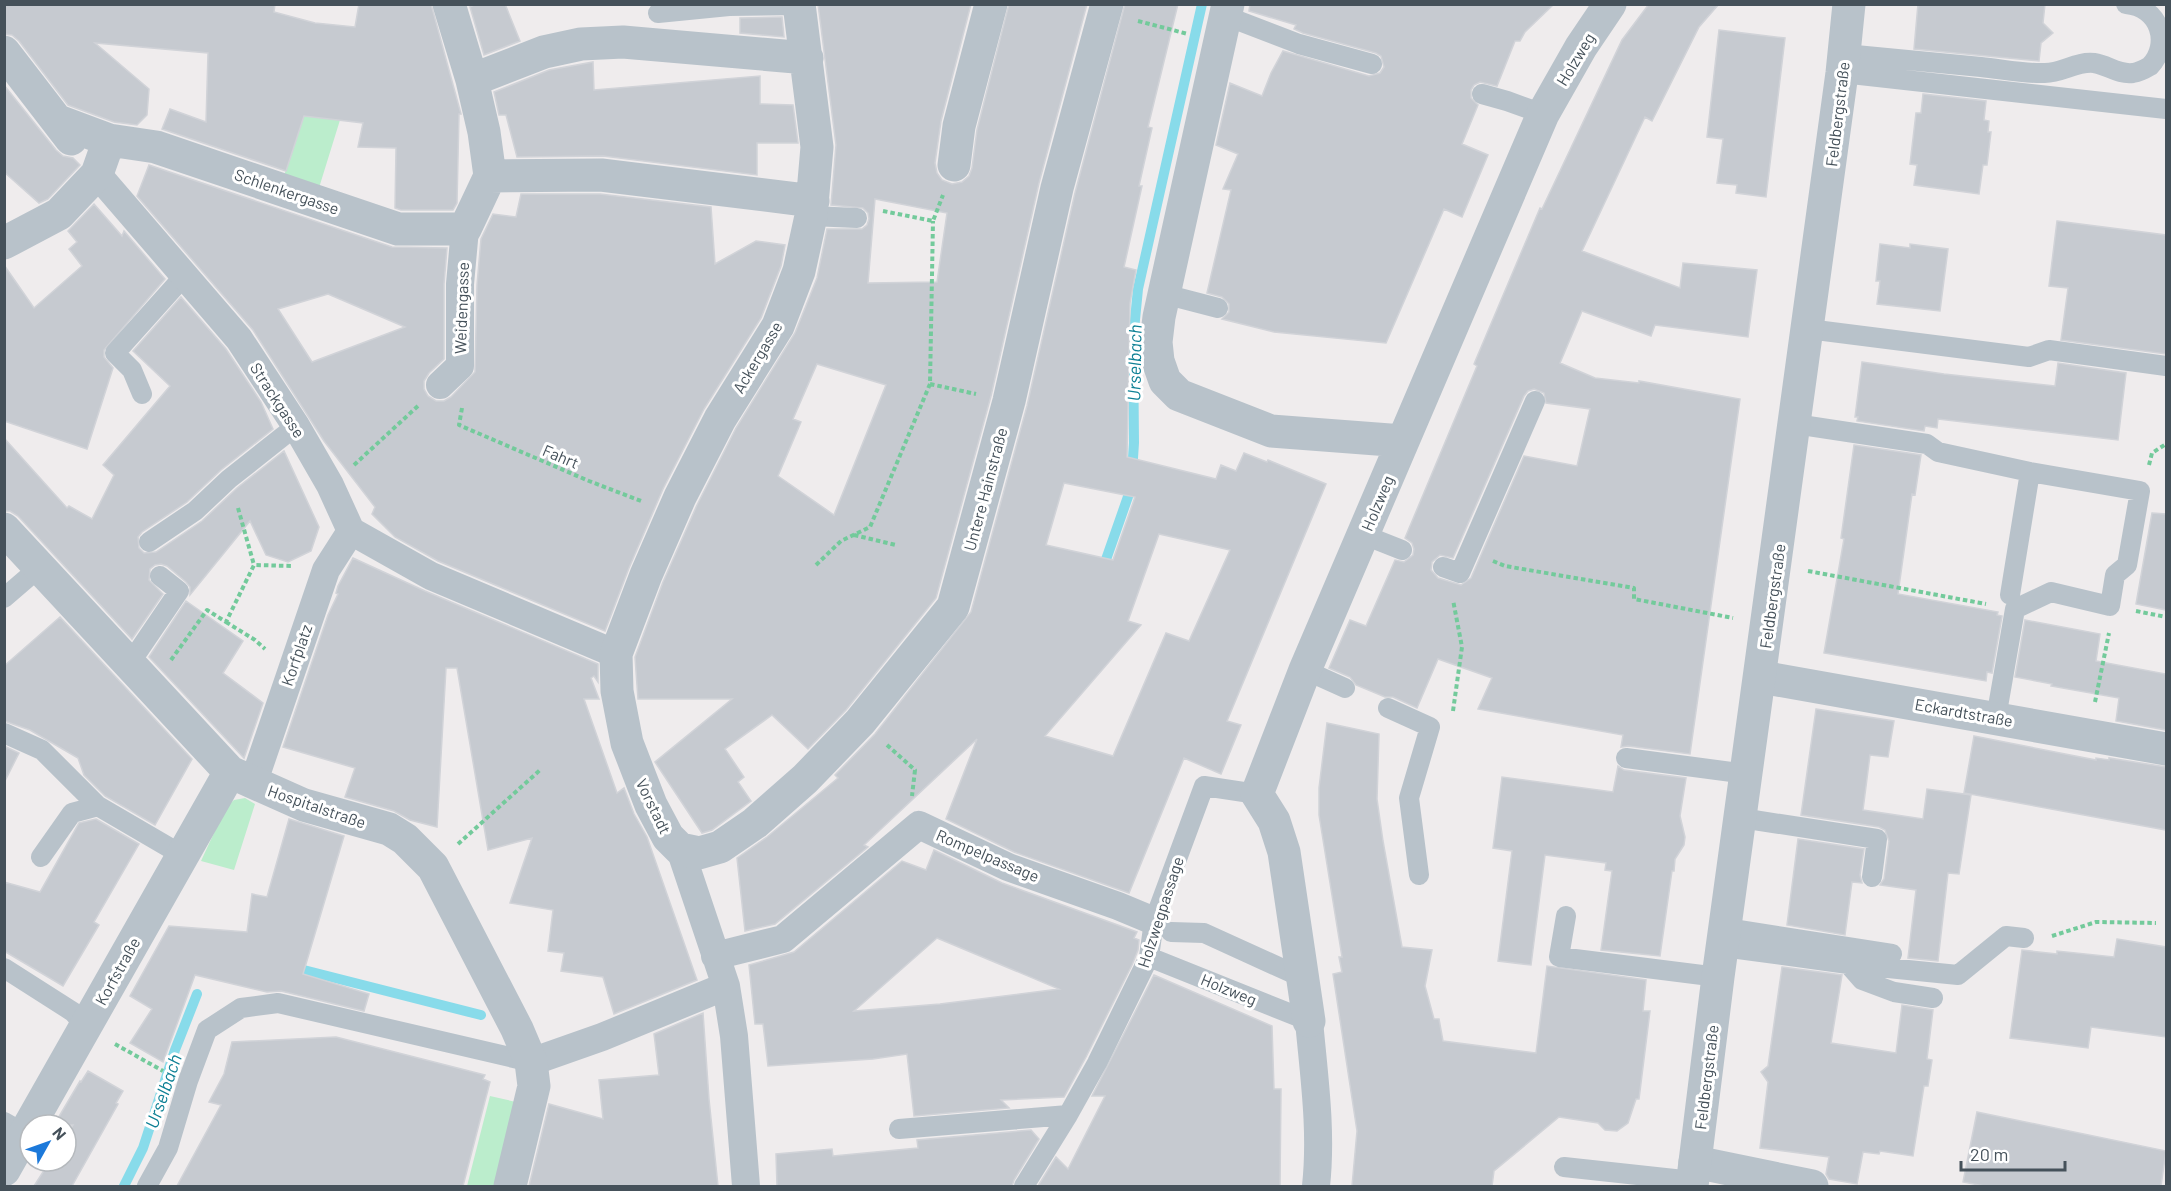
<svg xmlns="http://www.w3.org/2000/svg" width="2171" height="1191" viewBox="0 0 2171 1191" font-family="Barlow,sans-serif">
<style>
.green{fill:#bbedcc}
.lines{fill:none;stroke-linecap:round;stroke-linejoin:round}
.stream{stroke:#88dbea;stroke-width:10}
.building{fill:#c6cad0;stroke:#d1d3d8;stroke-width:1.5;fill-rule:evenodd}
.path{stroke:#73ca9b;stroke-width:4;stroke-dasharray:4.5 3;stroke-linecap:butt}
.service{stroke:#b8c2ca;stroke-width:20}
.pedestrian{stroke:#b8c2ca;stroke-width:28}
.minor{stroke:#b8c2ca;stroke-width:33}
.tertiary{stroke:#b8c2ca;stroke-width:33}
.labels{text-anchor:middle;dominant-baseline:central;stroke-width:6;stroke-linejoin:round;paint-order:stroke}
.street-label{font-size:16px;fill:#45515a;stroke:#fff}
.water-label{font-size:18px;font-style:italic;fill:#0e8095;stroke:#fff}
</style>
<rect width="100%" height="100%" fill="#efeced"/>
<path class="green" d="M300,114L340,120L318,191L283,179L300,126Z
M245,798L255,804L234,870L201,861L226,807L234,800Z
M490,1096L516,1102L494,1186H467Z"/>
<g class="lines">
<path class="stream" d="M1102,571L1131,488L1134,443L1133,340L1138,289L1202,4
M292,967L481,1015
M124,1186L143,1148L175,1050L197,994"/>
</g>
<path class="building" d="M4,4H275L274,12L315,23L355,27L359,4H431L461,114H459L457,203L453,210H401L395,208L396,148L358,147L363,123L304,116L286,171L162,129L170,109L206,122L208,53L95,43L149,89L147,115L137,125L114,122L68,105L19,41L12,35L4,34Z
M476,4H505L520,41L484,55L470,7Z
M818,4H971L941,121L935,163L937,173L942,180L952,184L962,182L969,176L972,168L977,130L1009,4H1087L1039,183L991,396L936,598L846,710L808,749L772,715L725,749L744,777L738,782L751,801L712,830L702,833L655,762L732,699H638L635,657L663,582L697,505L736,428L795,333L817,278L827,229H862L867,225L869,219L868,213L863,208L831,205L836,145ZM875,199L947,213L937,282L868,283ZM817,364L886,385L834,515L778,476L801,422L793,419Z
M1125,4H1178L1148,127L1152,128L1139,186H1142L1124,267L1136,270L1130,303L1127,457L1216,479L1221,465L1236,471L1244,453L1267,462L1268,460L1326,484L1227,721L1241,725L1221,774L1184,758L1129,893L1014,852L946,819L977,739L864,845L868,847L775,924L745,931L737,858L767,837L838,778L835,775L875,734L971,612L1027,406L1075,193ZM1064,483L1135,497L1113,560L1046,545ZM1159,534L1230,550L1189,641L1166,633L1113,756L1045,736L1141,625L1128,621Z
M1250,4H1554L1525,32L1520,41H1515L1497,86L1480,82L1474,85L1471,90V98L1478,105L1462,144L1488,155L1462,217L1444,209L1386,343L1274,332L1222,319L1229,312V304L1222,297L1207,293L1231,190L1223,189L1238,154L1216,145L1230,83L1262,96L1271,73L1283,51L1369,76L1380,73L1384,67L1381,56L1376,53L1303,33L1294,29L1296,25L1249,11Z
M1649,4H1719L1699,27L1652,121L1645,117L1582,251L1680,288L1683,263L1757,270L1748,337L1655,325L1651,336L1582,311L1560,363L1595,378L1639,383V381L1740,399L1690,754L1628,746L1621,747L1623,735L1478,709L1492,678L1438,659L1417,708L1393,697H1385L1356,685L1350,677L1329,668L1350,620L1366,626L1395,560L1404,562L1413,555L1414,549L1412,543L1405,538L1477,366L1474,364L1540,208L1542,209L1622,40ZM1534,389L1544,393L1546,403L1590,409L1577,466L1524,456L1471,578L1461,585L1438,578L1431,570L1432,562L1440,555L1453,558L1524,396L1528,391Z
M1918,4H2045L2043,23L2053,33L2041,43L2039,61L1914,49Z
M782,17L784,37L740,33V18Z
M1719,30L1785,38L1766,197L1736,193L1737,185L1717,183L1723,139L1707,137Z
M593,62L594,90L760,76V104L793,105L798,143H757V175L603,156L517,157L506,115H499L494,92L549,70Z
M4,85L56,150L63,156L73,158L80,165L48,199L39,203L4,172Z
M1923,94L1986,101L1984,120L1989,121L1988,132H1991L1987,165H1983L1979,194L1914,185L1917,165L1910,164L1916,113H1921Z
M149,165L392,247L447,248L444,284V359L429,373L424,381V389L428,396L436,401H444L451,397L475,372L477,285L481,239L493,214L516,217L521,194H600L711,207L715,264L756,241L785,245L781,266L761,318L704,409L663,489L629,568L605,631L438,561L395,537L372,514L375,507L324,441L253,330L137,196ZM328,294L405,327L312,362L278,309Z
M94,204L122,236L124,231L165,279L104,350V357L113,368L87,449L4,421V265L34,308L82,266L69,249L77,242L68,231Z
M2057,221L2166,235V354L2061,340L2068,288L2049,286Z
M1880,244L1910,248V244L1948,249L1940,311L1877,304L1880,281H1876Z
M181,297L226,349L261,402L273,429L221,470L187,502L142,532L138,537L139,548L144,553L156,552L202,521L237,488L284,451L319,527L311,551L288,562L266,555L250,521L190,595V587L186,582L167,566L161,564L155,565L150,569L149,580L163,594L132,639L18,516L10,511H4V438L67,508L69,506L92,519L114,475L103,465L170,386L133,351Z
M1862,362L1944,374L2055,386L2058,363L2126,373L2118,440L1938,419L1937,428L1925,426L1924,431L1857,421L1858,417H1855Z
M1854,445L1921,455L1915,495L1912,494L1898,594L1998,612L1997,615L2002,616L1992,673L1987,672L1986,681L1824,653L1844,539L1841,538Z
M2152,513L2166,514V610L2136,604Z
M353,558L425,591L598,664V682L594,676L591,678L599,699H584L617,793L624,788L634,814L647,837L697,980L614,1014L603,977L561,971L564,953L548,951L553,910L510,903L532,838L488,850L457,668H446L437,827L410,820L394,811L345,797L355,768L283,747L328,615L338,594L336,593L338,586Z
M186,601L243,641L223,673L263,703L244,758L149,657Z
M60,617L192,759L155,825L105,796L84,775L78,758L30,730L4,721V666Z
M2025,620L2100,634L2096,661L2166,674V730L2116,721L2119,698L2051,686L2052,684L2015,677Z
M1816,709L1894,721L1888,757L1870,755L1863,810L1923,819L1927,789L1971,795L1959,874L1948,873L1938,961L1908,958L1916,890L1880,885L1884,879L1889,841L1885,830L1879,827L1801,815Z
M1327,723L1379,734L1377,799L1383,841L1402,947L1432,950L1425,986L1434,1019H1439L1443,1041L1536,1053L1547,966L1646,980L1643,1011H1650L1639,1099H1636L1628,1123L1617,1131L1605,1130L1598,1123L1559,1117L1494,1171L1492,1186H1352L1357,1131L1333,974L1342,972L1339,957H1342L1319,815V788Z
M1974,736L2096,760V758L2109,760V758L2166,767V830L1964,793Z
M4,746L19,753L4,783Z
M1618,766L1624,770L1686,778L1680,816L1685,837L1684,845L1675,859L1674,871H1672L1660,956L1601,950L1612,871L1605,870L1606,863L1545,855L1531,965L1498,961L1512,851L1493,848L1502,777L1613,792Z
M96,819L139,844L94,922L99,925L63,986L4,951V882L40,892L79,823Z
M289,819L344,836L303,974L369,994L364,1011L281,991L267,992L195,975L163,1062L130,1043L152,1009L130,996L169,926L247,932L252,894L267,897Z
M1798,839L1864,849L1860,875L1862,883L1852,882L1845,935L1787,925Z
M934,850L1002,883L1137,932L1134,938L1139,940L1138,950L1132,965L1086,1057L1064,1097L1001,1100L1009,1108L914,1116L907,1054L873,1059L768,1066L763,1024H755L749,965L794,952L902,861L926,870ZM937,938L1059,989L940,1004L854,1011Z
M2117,939L2166,947V1037L2091,1027L2088,1048L2010,1038L2022,950L2057,954V951L2114,957Z
M1782,967L1842,975L1831,1043L1896,1053L1902,1005L1933,1010L1927,1059L1932,1060L1928,1086H1924L1913,1156L1880,1151L1879,1154L1863,1152L1857,1184L1829,1179L1826,1174L1829,1157L1760,1148L1768,1082L1761,1072L1768,1066Z
M1154,975L1272,1026L1274,1089H1281L1280,1186H1038L1056,1157L1068,1169L1105,1096H1092Z
M703,1013L709,1099L718,1186H529L549,1104L603,1119L599,1080L659,1075L654,1034Z
M336,1037L485,1075L483,1079L490,1082L463,1186H177L221,1105L209,1102L224,1074L232,1042Z
M88,1071L123,1091L116,1103L118,1104L72,1186H34L50,1161H66V1136L73,1125H54L80,1081L81,1082Z
M1977,1112L2166,1151L2161,1186H1984L1963,1182Z
M1031,1130L1039,1139L1014,1180L1012,1186H777L776,1154L832,1149L833,1156L918,1148L917,1140Z"/>
<g class="lines">
<path class="path" d="M1138,21L1188,34
M883,211L933,221L943,195
M930,384L976,394
M462,408L459,425L589,481L641,501
M354,465L419,405
M2149,465L2152,453L2166,444
M238,508L254,565
M854,535L896,545
M1493,561L1505,566L1634,588V599L1733,618
M816,565L841,541L870,527L930,384L933,221
M1808,571L1986,604
M2136,611L2166,617
M226,622L255,640L265,649
M171,660L207,610L226,622L254,565L293,566
M2095,702L2109,633
M1453,711L1462,647L1453,600
M887,745L915,770L912,796
M458,844L540,770
M2052,936L2096,922L2156,923
M115,1044L163,1071"/>
<path class="service" d="M658,13L729,6L799,5
M1226,16L1299,44L1372,64
M1845,54C1890,58 1936,63 1981,67C2002,69 2024,74 2045,73C2062,73 2077,61 2094,63C2108,65 2118,75 2133,73C2139,72 2145,69 2150,66C2171,44 2160,7 2126,4
M1842,73L2166,109
M1482,94L1507,101L1543,114
M811,216L857,218
M1164,294L1218,308
M1808,329L2029,357L2049,350L2166,366
M142,394L132,370L115,353L185,275
M1795,424L1927,444L1938,452L2030,472L2140,491L2127,565L2115,575L2110,606L2051,592L2015,609L1996,718
M1364,535L1402,550
M149,542L195,511L229,479L296,426
M1443,567L1460,573L1535,401
M2010,595L2030,472
M4,598L40,567
M128,662L139,650L179,591L160,576
M1305,670L1345,688
M1388,708L1430,727L1409,798L1419,875
M4,733L42,750L98,806L182,855
M1626,758L1747,774
M1741,818L1877,839L1872,877
M41,857L72,813L98,806
M1566,916L1559,957L1718,977
M1726,928L1892,954
M1171,932L1204,933L1303,978
M1723,947L1848,964L1958,975L2006,936L2024,938
M1149,957L1309,1021
M1848,964L1862,980L1894,992L1933,998
M4,968L73,1012L86,1027
M4,1122L25,1134
M899,1129L1068,1115
M1564,1167L1693,1181
M147,1186L168,1148L188,1081L207,1030L241,1008L278,1003L531,1062
M1024,1186L1068,1115L1097,1063L1149,957L1154,921L1204,786L1257,794"/>
<path class="pedestrian" d="M97,174L239,339L296,426L330,485L351,531L431,576L616,654
M440,385L460,366V284L465,229
M253,784L326,570L351,531
M680,849L726,986L734,1036L746,1186
M715,956L783,939L919,825L1008,867L1118,906L1154,921
M1309,1021C1314,1076 1322,1131 1316,1186
M531,1062L602,1037L726,986"/>
<path class="minor" d="M799,4L817,147L811,216L799,271L778,326L720,419L680,497L646,575L616,654L617,691L627,743L651,805L668,837L680,849L699,853L720,847L755,823L805,779L860,722L953,607L1009,401L1057,188L1107,4
M1228,4L1159,317L1156,342L1158,361L1165,381L1179,395L1271,431L1403,441
M4,52L71,139
M472,80L544,52L581,44L623,42L807,58
M58,121L109,140L156,147L398,229H465L490,176L484,132L472,80L449,4
M954,165L959,126L991,4
M490,176L601,175L813,201
M4,243L59,214L97,174L109,140
M4,529L230,772L304,805L389,829L405,839L433,867L517,1029L531,1062L534,1086L510,1186
M1761,677L2166,749
M1309,1021L1284,852L1274,821L1257,794L1305,670L1543,114L1581,47L1610,4
M1695,1162L1812,1186
M4,1170L230,772"/>
<path class="tertiary" d="M1692,1186L1718,977L1842,73L1849,4"/>
</g>
<g class="labels">
<g class="street-label">
<text transform="translate(1575 59) rotate(-59)">Holzweg</text>
<text transform="translate(1837 114) rotate(-83)">Feldbergstraße</text>
<text transform="translate(287 191) rotate(19)">Schlenkergasse</text>
<text transform="translate(461 308) rotate(-88)">Weidengasse</text>
<text transform="translate(757 357) rotate(-59)">Ackergasse</text>
<text transform="translate(278 400) rotate(57)">Strackgasse</text>
<text transform="translate(561 456) rotate(23)">Fahrt</text>
<text transform="translate(985 489) rotate(-75)">Untere Hainstraße</text>
<text transform="translate(1377 503) rotate(-67)">Holzweg</text>
<text transform="translate(1772 596) rotate(-82)">Feldbergstraße</text>
<text transform="translate(296 655) rotate(-71)">Korfplatz</text>
<text transform="translate(1964 712) rotate(10)">Eckardtstraße</text>
<text transform="translate(317 806) rotate(19)">Hospitalstraße</text>
<text transform="translate(654 806) rotate(64)">Vorstadt</text>
<text transform="translate(988 855) rotate(23)">Rompelpassage</text>
<text transform="translate(1160 912) rotate(-72)">Holzwegpassage</text>
<text transform="translate(117 971) rotate(-61)">Korfstraße</text>
<text transform="translate(1229 989) rotate(22)">Holzweg</text>
<text transform="translate(1706 1077) rotate(-83)">Feldbergstraße</text>
</g>
<g class="water-label">
<text transform="translate(1134 363) rotate(-89)">Urselbach</text>
<text transform="translate(163 1091) rotate(-71)">Urselbach</text>
</g>
</g>
<rect width="2171" height="1191" fill="none" stroke="#45515a" stroke-width="12"/>
<g transform="translate(48 1143) rotate(50)"><circle r="28" fill="#ffffff" stroke="#b5b9bd" stroke-width="1.5"/>
<path d="M0-4.5L10 22L0 15L-10 22Z" fill="#1c79da"/>
<text y="-9" font-size="16" font-weight="bold" text-anchor="middle" fill="#45515a">N</text>
</g>
<path d="M1961 1161v9h104v-9" fill="none" stroke="#45515a" stroke-width="3"/>
<text x="1970" y="1161" font-size="18" fill="#45515a" stroke="#ffffff" stroke-width="4.5" paint-order="stroke">20 m</text>
</svg>
